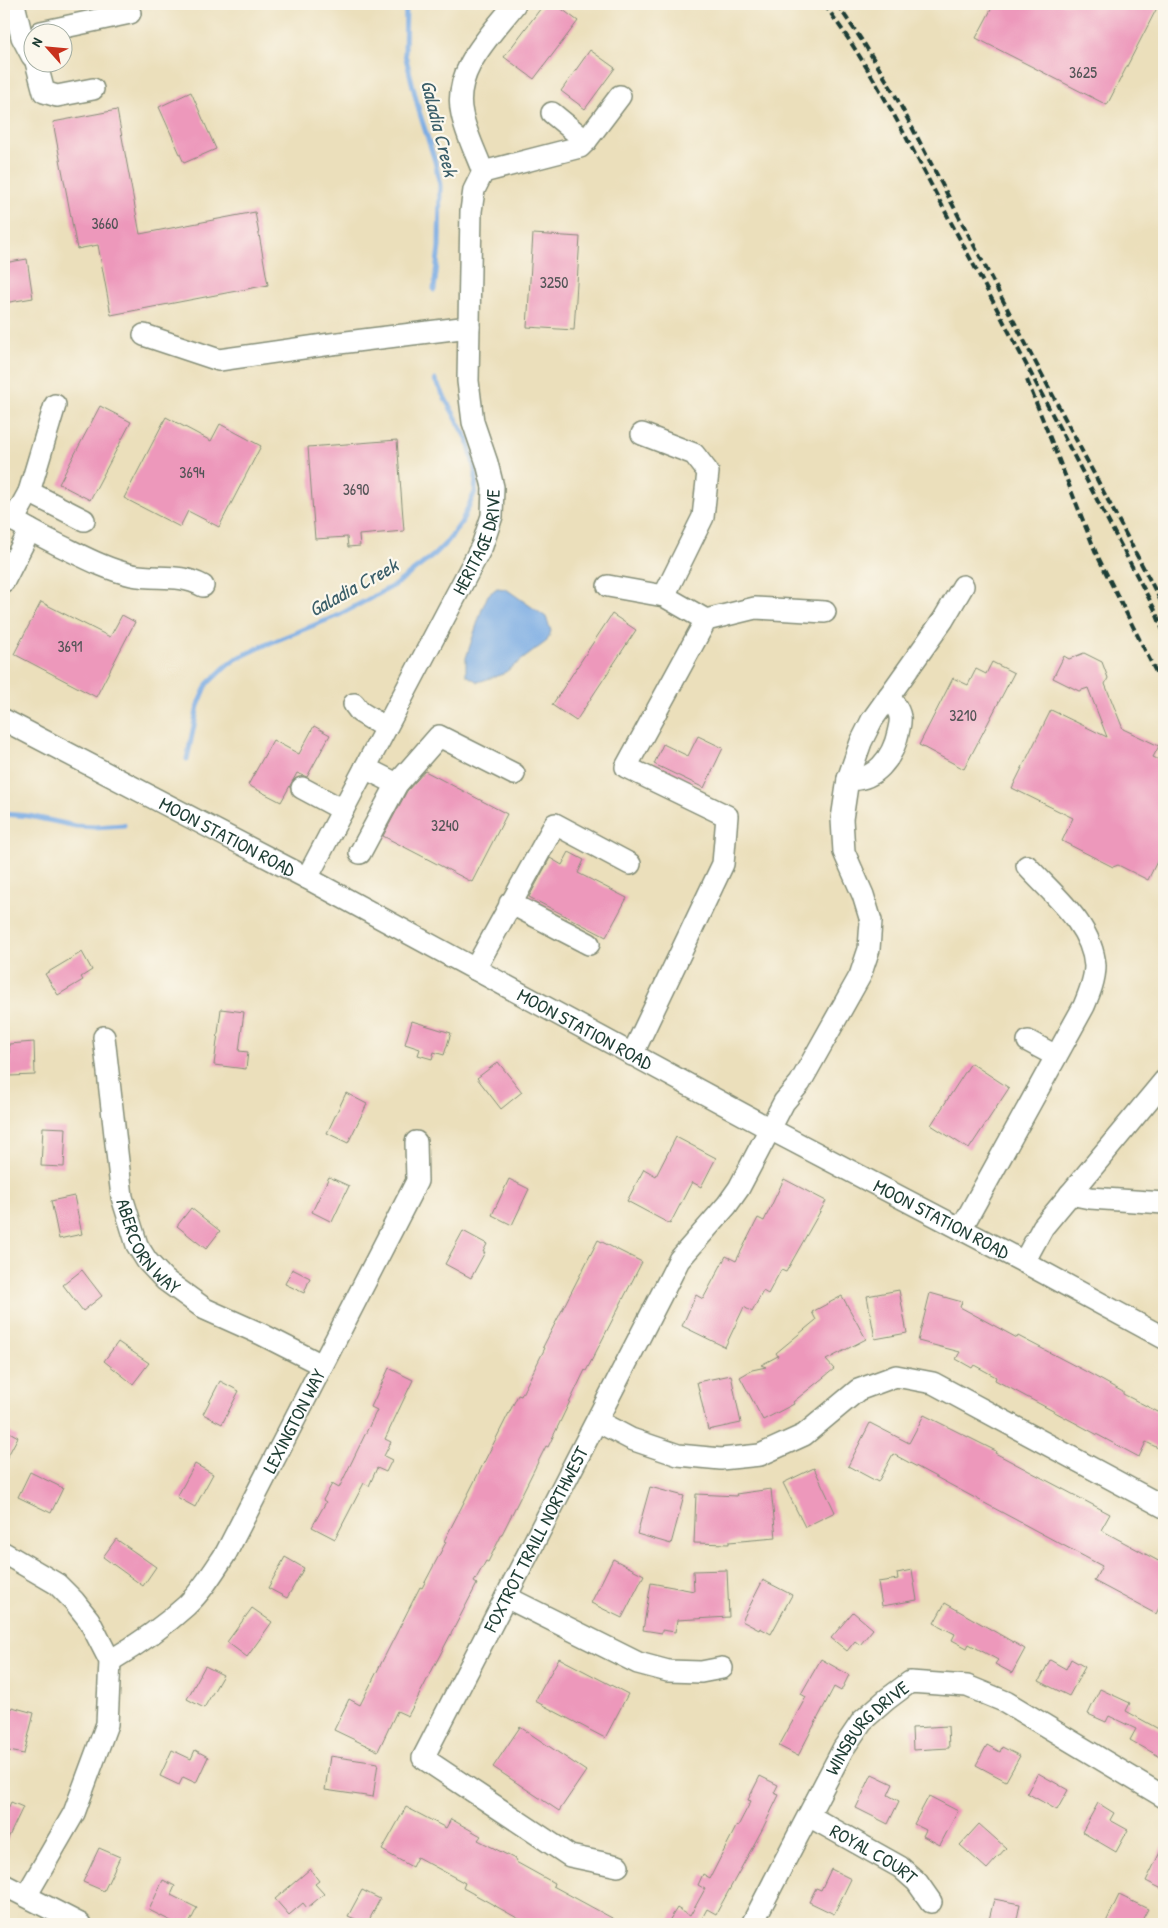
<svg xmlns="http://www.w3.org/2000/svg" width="1168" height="1928" viewBox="0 0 1168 1928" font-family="'Patrick Hand',sans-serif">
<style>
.water{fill:#78aae3;stroke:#4c748c}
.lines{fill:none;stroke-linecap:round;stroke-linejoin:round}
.stream{stroke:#78aae3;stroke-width:5}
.building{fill:#ed98bb}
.minor-casing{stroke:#858e78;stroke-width:24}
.minor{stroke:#fff;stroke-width:21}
.rail{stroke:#1f3d34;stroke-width:4;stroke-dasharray:8 4;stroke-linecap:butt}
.labels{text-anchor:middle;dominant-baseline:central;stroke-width:4.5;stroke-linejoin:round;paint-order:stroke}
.number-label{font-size:16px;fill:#525456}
.street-label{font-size:19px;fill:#1f3d34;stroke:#fbf7ec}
.water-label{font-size:20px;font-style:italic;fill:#3a5e69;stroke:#fbf7ec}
</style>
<rect width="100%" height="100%" fill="#fbf7ec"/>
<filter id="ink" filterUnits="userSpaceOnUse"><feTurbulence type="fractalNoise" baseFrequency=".02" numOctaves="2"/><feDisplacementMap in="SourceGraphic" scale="10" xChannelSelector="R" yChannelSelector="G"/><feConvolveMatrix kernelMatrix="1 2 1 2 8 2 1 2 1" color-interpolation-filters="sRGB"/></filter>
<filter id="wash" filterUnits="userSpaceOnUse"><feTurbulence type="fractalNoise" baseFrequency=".0096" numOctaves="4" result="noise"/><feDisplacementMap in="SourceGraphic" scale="20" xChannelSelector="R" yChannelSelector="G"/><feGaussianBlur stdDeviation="1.12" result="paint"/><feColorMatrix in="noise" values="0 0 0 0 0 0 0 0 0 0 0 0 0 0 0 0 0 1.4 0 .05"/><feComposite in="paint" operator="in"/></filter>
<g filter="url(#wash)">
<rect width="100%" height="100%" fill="#ebdfbb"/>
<path class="water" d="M497,588L506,589L546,617L551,631L547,641L503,674L478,682L466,675V658L482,609L488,595Z"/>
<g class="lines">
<path class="stream" d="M406,4L405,54L419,111L435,161L440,185L439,247L434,290
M187,759L198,706L207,684L223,669L234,660L265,645L339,615L395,585L434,555L448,541L461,523L475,492L476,475L468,440L435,380
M4,814L29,816L76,826L95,827L124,825"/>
</g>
<g id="blocks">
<path class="building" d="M544,4H555L578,21L534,79L504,57Z
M994,4H1159L1107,105L976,38Z
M590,50L615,68L585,109L561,91Z
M191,92L216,149L184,163L159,107Z
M117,110L140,234L255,212L268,285L111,315L98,245L77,249L53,122Z
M533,234L580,237L574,330L527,327Z
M27,259L33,298L4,303V263Z
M100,406L131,422L90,500L59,484Z
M166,417L211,441L220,424L261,446L219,527L188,511L180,527L124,498Z
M397,440L404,531L359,535L360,546L348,547L347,537L315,539L308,447Z
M41,602L110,637L122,615L135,622L96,697L14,654Z
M612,614L636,630L576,721L552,705Z
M1084,653L1102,662L1108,678L1105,684L1123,729L1159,746L1153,757L1164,762V847L1148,880L1118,865L1113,867L1062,841L1073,818L1012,788L1051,710L1107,737L1088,688L1079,691L1053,678L1064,656L1069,659Z
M992,662L1014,673L964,769L919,745L953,678L968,685L976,669L986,674Z
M314,726L330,735L307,777L297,773L281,802L248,785L273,740L299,754Z
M698,736L723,748L704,788L654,764L663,744L688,756Z
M425,771L507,814L472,882L383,836L407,791Z
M569,852L584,860L578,873L627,898L606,937L529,897L550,858L562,865Z
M82,952L92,970L81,977L83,980L58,995L45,974Z
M221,1009L244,1012L239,1051L248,1052L246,1069L214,1065Z
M412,1021L451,1033L444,1055L434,1052L432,1059L418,1055L420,1049L405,1044Z
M34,1042L35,1075L10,1076L9,1044Z
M498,1062L522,1092L501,1109L477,1078Z
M971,1063L1009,1088L969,1149L931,1125Z
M346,1093L367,1104L348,1143L327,1133Z
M43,1127L66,1128L64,1167L41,1166Z
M676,1137L716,1158L701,1187L692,1182L670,1224L627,1201L644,1169L656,1176Z
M329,1177L349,1186L332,1222L312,1212Z
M509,1179L529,1189L512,1225L492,1215Z
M784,1179L826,1201L786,1272L781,1270L768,1294L763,1291L752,1312L744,1307L725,1347L682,1326L696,1295L703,1299L726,1256L736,1261L758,1218L764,1221Z
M74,1196L82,1234L59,1239L51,1201Z
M191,1208L220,1231L206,1249L177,1226Z
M463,1231L487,1244L483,1252H485L471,1278L445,1264Z
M598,1240L642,1262L596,1352L586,1371L585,1370L548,1447L546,1446L488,1562L486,1561L474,1582L477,1584L416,1701L408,1716L397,1711L378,1751L334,1730L349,1699L360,1705L420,1587L422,1588L446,1542L444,1541L460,1510L518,1395L521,1396L545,1348L543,1347Z
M292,1269L310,1278L304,1293L285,1284Z
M82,1270L102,1296L83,1311L63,1285Z
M899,1290L907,1333L875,1339L867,1296Z
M930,1293L962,1302L960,1307L1017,1338L1018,1336L1085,1371L1123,1392V1394L1164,1415V1451L1146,1442L1139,1457L995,1380L996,1377L974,1365L972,1368L956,1359L960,1352L918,1341Z
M842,1296L866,1339L826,1360L834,1369L793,1402L794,1404L763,1420L740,1377L752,1370L766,1367L761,1365L778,1356L776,1353L816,1320L812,1312Z
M118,1342L149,1363L133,1384L104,1361Z
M389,1368L413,1380L385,1439L391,1442L384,1456L392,1460L386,1472L377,1468L369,1486L364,1483L335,1539L312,1527L326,1502L323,1500L332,1484L339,1488L377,1410L371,1407Z
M731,1375L741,1423L708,1430L697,1382Z
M220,1381L239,1391L222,1424L203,1414Z
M924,1415L996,1451L995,1453L1110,1514L1101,1530L1164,1564V1598L1156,1614L1094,1581L1102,1566L893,1454L878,1482L848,1466L870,1423L909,1443Z
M4,1429L18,1437L4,1463Z
M195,1464L213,1474L195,1507L177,1497Z
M814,1468L835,1512L805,1527L783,1483Z
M30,1472L63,1488L51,1513L18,1497Z
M650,1487L684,1496L671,1544L637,1534Z
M771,1489L776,1538L729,1542V1544L694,1543L696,1494L737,1496L736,1494Z
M116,1539L156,1567L143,1586L103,1557Z
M285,1557L304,1568L287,1598L268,1588Z
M613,1559L644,1575L622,1618L591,1603Z
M727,1570L729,1617L677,1620L675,1632L662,1630V1633L643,1630L651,1583L694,1591L693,1571Z
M912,1570L917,1600L882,1606L878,1582L898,1579L897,1573Z
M763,1580L792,1595L771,1634L760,1628L759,1630L742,1621Z
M945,1603L1025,1649L1012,1673L995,1664L998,1660L969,1644L967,1648L952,1640L955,1634L934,1623Z
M252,1608L272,1622L247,1657L227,1642Z
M853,1612L873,1629L860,1645L855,1641L847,1651L831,1638Z
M559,1658L628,1694L605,1738L535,1701Z
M821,1659L849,1675L841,1691L834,1687L798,1756L779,1746L806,1697L801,1694Z
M1071,1659L1085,1667L1069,1696L1039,1681L1050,1660L1066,1669Z
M205,1666L223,1675L204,1708L187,1699Z
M1100,1689L1130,1703L1126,1711L1164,1732V1759L1130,1740L1136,1729L1109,1716L1106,1722L1088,1714Z
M12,1707L34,1713L24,1754L4,1750V1739Z
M948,1726L949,1748L913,1750L912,1728Z
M520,1727L586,1771L559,1811L493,1767Z
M987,1745L1000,1752L1002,1747L1020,1756L1006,1781L976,1765Z
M172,1750L191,1759L195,1750L208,1757L196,1783L183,1777L179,1785L160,1776Z
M330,1756L378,1763L373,1797L325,1790Z
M1038,1773L1068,1790L1057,1810L1027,1793Z
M872,1774L893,1784L888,1795L899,1801L888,1824L856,1808Z
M760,1776L778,1785L774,1793L779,1795L763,1828L716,1914L707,1909L700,1922L704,1924H667L677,1908L690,1916L705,1889L698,1885L703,1874L710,1878L737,1825L738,1826L751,1801L748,1800Z
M929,1796L958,1811L940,1845L923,1836L926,1830L914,1824Z
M11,1802L23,1807L4,1847V1809L7,1811Z
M1098,1803L1114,1813L1110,1820L1128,1830L1116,1852L1082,1832Z
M406,1807L446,1828L451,1819L481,1836L478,1840L517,1860L516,1862L554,1883L553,1886L623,1924H528L463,1888L465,1883L417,1857L412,1867L382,1850Z
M979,1824L1006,1848L987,1869L960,1845Z
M1164,1844V1890L1146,1881Z
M99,1848L120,1857L104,1891L83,1882Z
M310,1869L319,1881L315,1884L324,1894L307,1908L303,1903L289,1915L275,1899Z
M831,1869L851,1879L834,1914L809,1902L816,1888L821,1890Z
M163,1880L175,1886L171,1895L197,1908L189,1924H177L149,1910Z
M362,1890L380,1899L367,1924L348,1916Z
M1119,1895L1148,1909L1140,1924H1105Z
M994,1899L1020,1904L1016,1924H988Z"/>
</g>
</g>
<g filter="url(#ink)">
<use href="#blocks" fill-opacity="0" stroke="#858e78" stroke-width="1"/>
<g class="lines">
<g class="minor-casing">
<g id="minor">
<path d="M14,4L22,37L32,56"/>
<path d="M41,32L130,13"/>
<path d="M36,62L44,92L57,96L93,89"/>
<path d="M552,113L586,141"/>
<path d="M483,172C476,153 466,134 462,114C452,71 491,35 515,4"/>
<path d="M483,172L580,147L586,141L620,96"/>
<path d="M144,335L219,360L331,344L469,327"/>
<path d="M642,434L694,454L708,472L703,517L664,596"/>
<path d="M29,492L84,520"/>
<path d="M4,514C21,526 39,535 57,544C82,556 105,569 132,575C157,580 179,573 203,586"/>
<path d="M13,521L29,492L55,405"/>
<path d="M4,581L30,530"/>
<path d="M608,586L664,596L706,620"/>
<path d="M354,704L360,712L386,728"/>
<path id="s1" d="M4,720L307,878L770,1129L1024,1262L1164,1338"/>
<path d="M365,768L397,784"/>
<path d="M848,779C875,782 893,757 898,733C899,728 901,722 900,717C899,709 893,703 889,696"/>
<path d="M302,788L343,810"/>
<path d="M360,853L397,784L439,736L514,774"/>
<path id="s2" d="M307,878L482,546L492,516L493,487L487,463L473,422L468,381L471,211L474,190L483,172"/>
<path d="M510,903L589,944"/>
<path d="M475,969L555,824L630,864"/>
<path id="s3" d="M104,1037L122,1197L137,1245L147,1261L165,1280L205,1309L261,1334L322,1365"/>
<path d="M1028,1041L1056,1056"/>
<path d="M632,1055L723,864L727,816L626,767L706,620L755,608L825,612"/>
<path d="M1070,1194L1090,1198L1164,1203"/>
<path d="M961,1229L1084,1006C1089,994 1095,980 1095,966C1092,924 1052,894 1027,866"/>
<path d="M1024,1262L1043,1227L1164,1081"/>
<path d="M597,1421L631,1439L678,1455L721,1459L760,1455L804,1435L858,1390L896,1376L933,1383L1164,1507"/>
<path d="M4,1553L57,1584L74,1601L89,1620L110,1661L107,1724L74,1813L26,1896"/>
<path d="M506,1597L638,1663L668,1671L701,1672L722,1668"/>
<path id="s4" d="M110,1661C137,1645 163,1627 186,1606C202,1591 214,1571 226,1553L417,1181L416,1142"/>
<path id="s5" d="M809,1816L900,1867L917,1882L931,1902"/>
<path id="s6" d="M618,1866L570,1856L423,1758L671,1276L679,1260L727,1205L739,1188L784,1102L800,1083L860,976L869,949L871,921L863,895L844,852L842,819L848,779L861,742L872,720L943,620L963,586"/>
<path d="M4,1885L80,1924"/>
<path id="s7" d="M752,1924L843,1749L862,1721L886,1700L910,1682L967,1686L1006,1702L1164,1797"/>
</g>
</g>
<use href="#minor" class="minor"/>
<path class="rail" d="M824,4C876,74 914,153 955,230C1022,355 1087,482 1154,608L1164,633
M837,4L865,45L894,93L1164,607
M1027,380L1096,553L1164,688"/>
</g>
</g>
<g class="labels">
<g class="number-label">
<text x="1083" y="72">3625</text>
<text x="105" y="223">3660</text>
<text x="554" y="282">3250</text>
<text x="192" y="472">3694</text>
<text x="356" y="489">3690</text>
<text x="70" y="646">3691</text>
<text x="963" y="715">3210</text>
<text x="445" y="825">3240</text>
</g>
<g class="street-label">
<text stroke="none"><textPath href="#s2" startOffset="378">HERITAGE DRIVE</textPath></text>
<text stroke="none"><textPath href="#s1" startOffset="252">MOON STATION ROAD</textPath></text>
<text stroke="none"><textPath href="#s1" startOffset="658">MOON STATION ROAD</textPath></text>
<text stroke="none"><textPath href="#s1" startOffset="1062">MOON STATION ROAD</textPath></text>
<text stroke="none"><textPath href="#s3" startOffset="218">ABERCORN WAY</textPath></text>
<text stroke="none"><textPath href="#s4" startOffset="309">LEXINGTON WAY</textPath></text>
<text stroke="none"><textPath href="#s6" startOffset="472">FOXTROT TRAILL NORTHWEST</textPath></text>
<text stroke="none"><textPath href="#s7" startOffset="229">WINSBURG DRIVE</textPath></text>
<text stroke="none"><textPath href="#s5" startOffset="75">ROYAL COURT</textPath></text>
</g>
<g class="water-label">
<text transform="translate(440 128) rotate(76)">Galadia Creek</text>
<text transform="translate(353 587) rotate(-29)">Galadia Creek</text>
</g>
</g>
<rect width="1168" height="1928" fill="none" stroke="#fbf7ec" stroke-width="20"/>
<g transform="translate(48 48) rotate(297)"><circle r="24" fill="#fbf7ec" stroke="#a3ada2"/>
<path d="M0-4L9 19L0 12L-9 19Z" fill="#c8321e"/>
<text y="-8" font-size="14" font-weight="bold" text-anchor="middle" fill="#1f3d34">N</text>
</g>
</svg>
